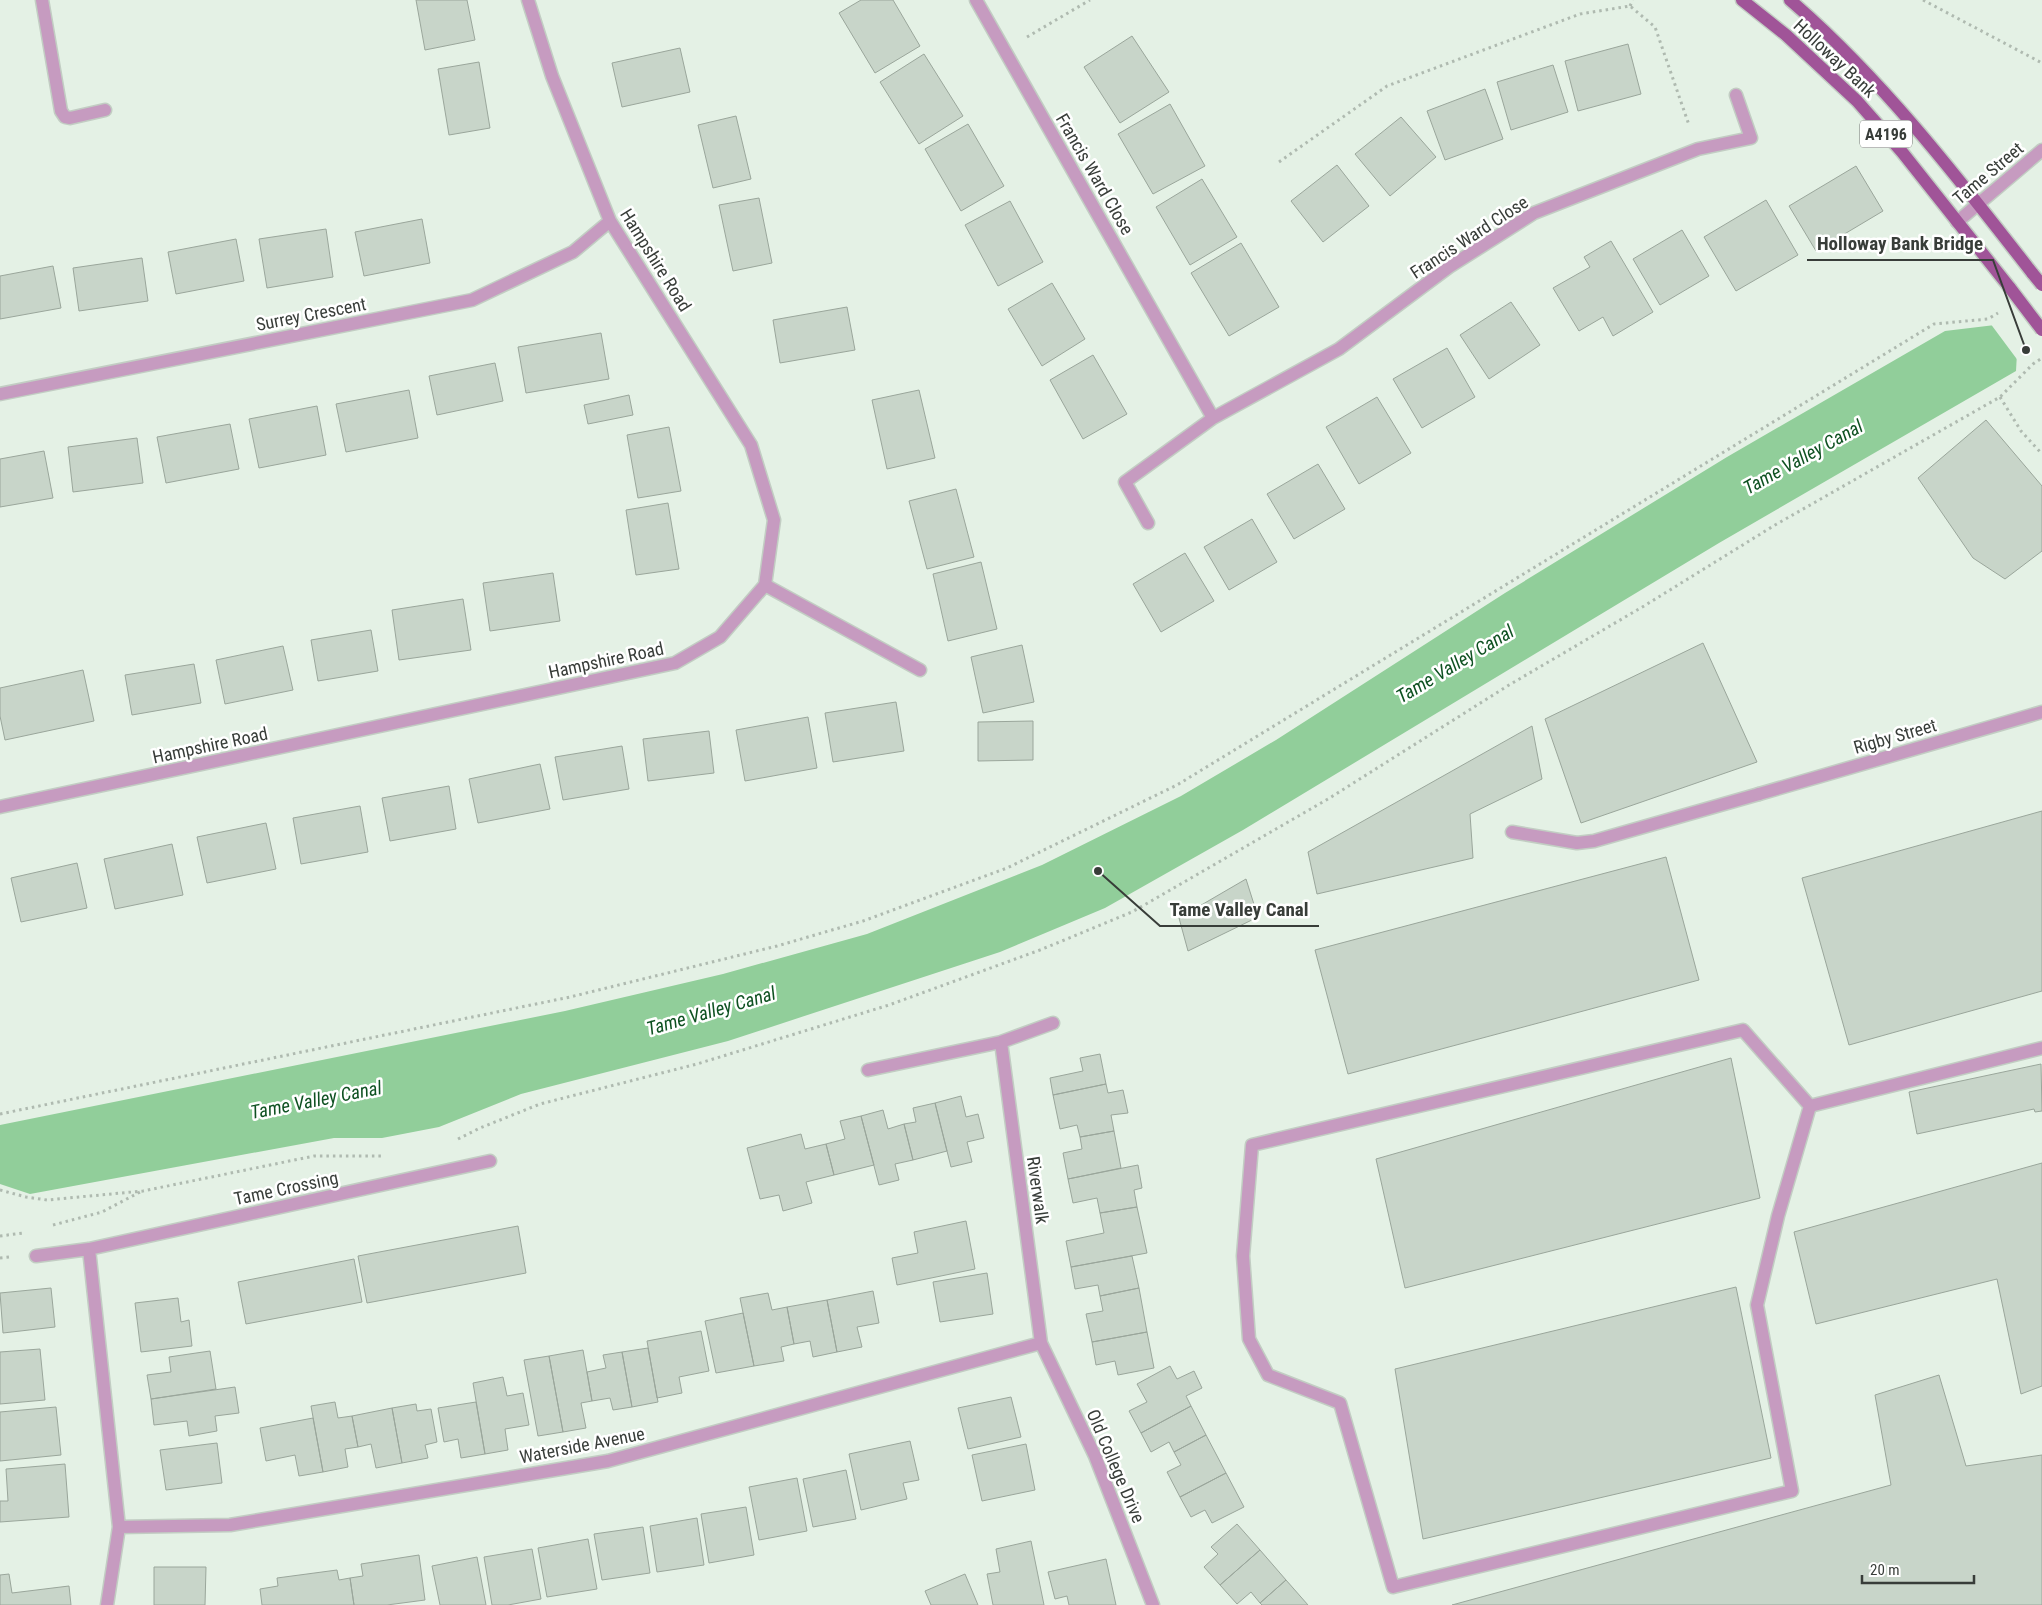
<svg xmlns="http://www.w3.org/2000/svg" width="2042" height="1605" viewBox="0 0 2042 1605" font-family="'Roboto Condensed',sans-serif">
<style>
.water{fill:#91ce9a}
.pier{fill:#e4f1e5}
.building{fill:#c8d5c9;stroke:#9aa69b}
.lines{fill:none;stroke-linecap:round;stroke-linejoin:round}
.service-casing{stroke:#c2cdc3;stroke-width:15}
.minor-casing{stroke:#c2cdc3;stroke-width:15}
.primary-casing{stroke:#c2cdc3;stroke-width:15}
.path{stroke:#afbab0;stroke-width:3;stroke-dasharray:2.5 4;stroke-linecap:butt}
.service{stroke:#c69bc0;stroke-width:12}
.minor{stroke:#c69bc0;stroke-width:12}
.primary{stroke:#a05498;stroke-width:12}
.primary-bridge-casing{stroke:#c2cdc3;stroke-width:15;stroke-linecap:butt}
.primary-bridge{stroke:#a05498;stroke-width:12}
.labels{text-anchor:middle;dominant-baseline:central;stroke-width:5;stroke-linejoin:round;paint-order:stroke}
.shield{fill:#fff;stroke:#747774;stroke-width:1}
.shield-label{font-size:16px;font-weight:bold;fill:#383d39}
.street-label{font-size:18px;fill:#383d39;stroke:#fff}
.water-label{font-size:19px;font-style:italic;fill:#0e5121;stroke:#fff}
.leader{fill:none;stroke:#383d39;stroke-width:2}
.callout-dot{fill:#383d39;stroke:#fff;stroke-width:2}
.callout-label{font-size:19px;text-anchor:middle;font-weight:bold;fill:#383d39;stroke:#fff;stroke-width:5;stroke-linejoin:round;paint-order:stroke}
</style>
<rect width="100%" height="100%" fill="#e4f1e5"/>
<path class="water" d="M1995,325L2017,353L2016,371L1719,543L1243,830L1105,908L1000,952L728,1041L521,1094L439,1127L382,1138H334L30,1194L0,1184V1125L565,1011L723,974L867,934L1042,865L1181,796L1276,740L1505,593L1727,457L1945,331Z"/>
<path class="pier" d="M2042,293V340L2019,355V362L1990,323H1994Z"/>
<path class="building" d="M416,0H467L475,40L425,50Z
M861,0H893L920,46L875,73L839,13Z
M1132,36L1169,92L1120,123L1084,67Z
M1628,44L1641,94L1578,111L1565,61Z
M680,48L690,92L622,107L612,63Z
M924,54L963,116L919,144L880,82Z
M479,62L490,128L449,135L438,69Z
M1553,65L1568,112L1511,130L1497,82Z
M1485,89L1503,139L1445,160L1427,111Z
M1170,104L1205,166L1153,194L1118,134Z
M736,116L751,179L713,188L698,125Z
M1401,117L1436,157L1390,196L1355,154Z
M968,124L1004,186L961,211L925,149Z
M1337,165L1369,206L1323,242L1291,201Z
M1856,166L1883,211L1816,251L1789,206Z
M1202,179L1237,237L1190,265L1156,207Z
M759,198L772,263L733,271L719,205Z
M1766,200L1798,255L1736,291L1704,237Z
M1010,201L1043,262L998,286L965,225Z
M422,219L430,263L364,276L355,232Z
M326,229L333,277L267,288L259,239Z
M1682,230L1709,276L1660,305L1633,259Z
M236,239L244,281L176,294L168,252Z
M1611,241L1653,312L1613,336L1603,317L1579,331L1553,288L1590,267L1584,257Z
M1241,243L1279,307L1229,336L1191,273Z
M142,258L148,301L79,311L73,268Z
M53,266L61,308L0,319V276Z
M1052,283L1085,339L1042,366L1008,309Z
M1511,302L1540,345L1489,379L1460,335Z
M847,307L855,350L780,363L773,320Z
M601,333L609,379L526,393L518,347Z
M1447,348L1475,397L1422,428L1393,379Z
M1093,355L1127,414L1083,439L1050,380Z
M495,363L503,401L437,415L429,376Z
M409,390L418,438L346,452L336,404Z
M919,390L935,458L887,469L872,400Z
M629,395L633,415L588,424L584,405Z
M1377,397L1411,453L1359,484L1326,427Z
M317,406L326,455L259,468L249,419Z
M1986,420L2042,486V551L2005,579L1973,558L1918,478Z
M230,424L239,469L166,483L157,437Z
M669,427L681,491L638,498L627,435Z
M137,438L143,483L73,492L68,447Z
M44,451L53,498L0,507V459Z
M1318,464L1345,509L1294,539L1267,494Z
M956,489L974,557L927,569L909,501Z
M668,503L679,569L636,575L626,510Z
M1252,519L1277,562L1229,590L1204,547Z
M1185,553L1214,601L1161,632L1133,584Z
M981,562L997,629L948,641L933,574Z
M553,573L560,621L490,631L483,583Z
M463,599L471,650L399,660L392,610Z
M371,630L378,671L318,681L311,640Z
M1703,643L1757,762L1581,823L1545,719Z
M1022,645L1034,702L983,713L971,657Z
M283,646L293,690L225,704L216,660Z
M194,664L201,703L132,715L125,675Z
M83,670L94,721L5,740L0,716V688Z
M896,702L904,751L833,762L825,713Z
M808,717L817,768L745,781L736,730Z
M1033,721V760L978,761V722Z
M1532,726L1542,779L1470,814L1473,858L1317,894L1308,852Z
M709,731L714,773L648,781L643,739Z
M622,746L629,789L563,800L555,757Z
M540,764L550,809L478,823L469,779Z
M449,786L456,829L390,841L382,798Z
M360,806L368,852L301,864L293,818Z
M2042,811V991L1849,1045L1802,878Z
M266,823L276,869L207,883L197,837Z
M172,844L183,895L115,909L104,859Z
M1666,857L1699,980L1348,1074L1315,950Z
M77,863L87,908L21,922L11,878Z
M1246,879L1258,917L1188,951L1179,918Z
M1100,1054L1106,1084L1053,1095L1050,1078L1083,1071L1080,1058Z
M1731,1058L1760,1198L1405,1288L1376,1159Z
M2041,1064L2042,1111L2035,1112L2034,1109L1917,1134L1909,1092Z
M1106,1084L1108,1093L1123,1090L1128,1113L1111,1115L1114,1131L1080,1137L1077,1125L1060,1129L1053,1095Z
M961,1096L966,1117L978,1114L984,1138L967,1142L972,1162L951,1167L935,1103Z
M935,1103L947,1151L913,1160L904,1124L916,1122L913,1108Z
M883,1110L888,1129L904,1124L913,1160L895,1164L899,1180L879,1185L861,1116Z
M861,1116L874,1165L834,1175L826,1144L845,1139L840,1121Z
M1114,1131L1121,1168L1068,1179L1063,1153L1082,1149L1080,1137Z
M801,1134L805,1149L826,1144L834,1175L806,1182L812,1203L783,1211L779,1195L760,1199L747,1148Z
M2042,1163V1386L2021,1394L1997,1279L1816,1324L1794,1232Z
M1138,1165L1142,1188L1134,1190L1137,1207L1100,1213L1097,1198L1073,1203L1068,1179Z
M1137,1207L1147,1253L1071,1267L1066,1241L1104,1233L1100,1213Z
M966,1221L975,1269L897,1285L892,1258L918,1253L914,1232Z
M518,1226L526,1273L367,1303L358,1256Z
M1132,1256L1139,1288L1100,1296L1098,1285L1075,1289L1071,1267Z
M354,1259L362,1302L246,1324L238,1282Z
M987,1273L993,1314L940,1322L933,1282Z
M1736,1287L1771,1458L1423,1539L1395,1369Z
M51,1288L55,1327L3,1333L0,1293Z
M1139,1288L1147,1332L1092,1342L1086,1314L1103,1311L1100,1296Z
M873,1291L879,1323L857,1327L862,1347L837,1352L827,1300Z
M768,1293L772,1310L787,1307L794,1344L781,1347L784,1361L754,1366L740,1298Z
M178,1298L181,1322L189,1320L192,1346L141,1352L135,1303Z
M827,1300L837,1352L813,1357L810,1341L794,1344L787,1307Z
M743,1313L754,1366L716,1373L705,1321Z
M701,1331L709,1371L679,1377L682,1393L657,1398L647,1341Z
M1147,1332L1154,1368L1118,1375L1115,1361L1096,1365L1092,1342Z
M648,1348L658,1402L632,1407L622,1352Z
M40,1349L45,1400L0,1404V1352Z
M583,1350L592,1401L581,1403L586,1428L563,1432L549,1356Z
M210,1351L216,1389L151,1399L147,1375L171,1372L169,1357Z
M622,1352L632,1407L613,1410L610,1398L592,1401L587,1372L606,1368L603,1355Z
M549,1356L563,1432L538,1436L524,1360Z
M1170,1366L1177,1379L1194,1371L1202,1388L1186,1396L1191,1406L1141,1433L1129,1411L1147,1402L1137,1384Z
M1939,1375L1966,1466L2042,1455V1605H1452L1891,1485L1875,1395Z
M503,1377L507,1396L523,1393L529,1425L505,1429L508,1450L485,1454L473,1383Z
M235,1387L239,1413L215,1416L217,1431L189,1436L187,1421L154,1425L151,1399Z
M1011,1397L1021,1437L968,1449L958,1408Z
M335,1402L338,1418L352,1416L358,1447L345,1449L348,1467L323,1472L311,1406Z
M476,1402L485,1454L461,1458L458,1439L444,1442L438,1408Z
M416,1404L417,1411L431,1409L437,1442L425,1445L428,1458L402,1463L392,1408Z
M1191,1406L1206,1435L1174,1452L1169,1442L1151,1452L1141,1433Z
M56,1407L61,1455L0,1461V1412Z
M392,1408L402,1463L376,1468L371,1444L358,1447L352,1416Z
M313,1418L323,1472L299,1476L295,1455L266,1461L260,1428Z
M1206,1435L1226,1473L1180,1497L1167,1472L1181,1465L1174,1452Z
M910,1441L919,1480L903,1483L907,1499L861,1510L849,1454Z
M217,1443L222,1483L166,1490L160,1450Z
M1026,1444L1035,1490L982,1501L972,1455Z
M65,1464L69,1517L0,1522V1501H8L6,1469Z
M846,1470L856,1519L813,1527L803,1479Z
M1226,1473L1244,1507L1212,1523L1205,1510L1191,1517L1180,1497Z
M797,1478L807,1531L759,1540L749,1487Z
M746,1507L754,1555L709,1563L701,1514Z
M697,1518L704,1565L657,1572L650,1526Z
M1237,1524L1260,1550L1220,1585L1204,1567L1218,1554L1211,1547Z
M643,1527L650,1573L602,1580L594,1534Z
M588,1539L597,1589L547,1597L538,1548Z
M1031,1541L1044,1605H993L987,1574L1000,1572L996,1549Z
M532,1549L541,1599L508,1605H492L484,1557Z
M1260,1550L1286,1580L1260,1603L1251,1592L1237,1604L1220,1585Z
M419,1555L425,1600L387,1605H354L350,1578L363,1576L361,1564Z
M477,1557L486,1605H440L432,1566Z
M1106,1559L1116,1605H1069L1067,1596L1055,1599L1048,1572Z
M154,1567H206L205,1605H154Z
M337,1570L339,1580L350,1578L354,1605H262L260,1589L278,1586L277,1578Z
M9,1574L12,1593L69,1586L71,1605H0V1575Z
M965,1574L978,1605H931L925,1591Z
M1286,1580L1308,1605H1262L1260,1603Z"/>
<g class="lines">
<g class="service-casing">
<path id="service" d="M42,0L61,111L65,117L70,118L105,110
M765,585L920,670
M1512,832L1577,843L1594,841L1759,794
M1743,1030L1810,1106L1778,1216L1757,1305L1792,1491L1393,1587L1340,1403L1268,1375L1249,1339L1243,1256L1252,1145Z
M1810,1106L2042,1048"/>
</g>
<g class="minor-casing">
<path id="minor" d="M976,0L1213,418L1125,482L1148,523
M1957,222L2042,150
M0,394L472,300L573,252L610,221
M1213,418L1339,349L1449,267L1534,213L1698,149L1751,138L1736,95
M1759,794L2042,712
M0,807L675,663L720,637L765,585L774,520L751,445L610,221L552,76L528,0
M1001,1042L1041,1343L1095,1456L1153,1605
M868,1070L1001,1042L1053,1023
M89,1249L119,1527L107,1605
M36,1256L89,1249L490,1161
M119,1527L230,1525L608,1461L1041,1343"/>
</g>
<g class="primary-casing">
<path id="primary" d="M1742,0L1786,35L1857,101L1902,152L2010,288
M1790,0C1882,79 1959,179 2033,274"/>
</g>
<path class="path" d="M1923,0L2042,63
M1630,6L1633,0
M1027,37L1090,0
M1279,162L1387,86L1580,14L1630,6L1655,27L1689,125
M2000,397L2021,431L2042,454
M0,1114L570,997L777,946L863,921L1007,868L1177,785L1934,324L1988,319L1998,313
M458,1139L480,1128L540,1104L697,1064L889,1005L1040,950L1132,912L1328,799L1509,685L1644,606L1775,525L2000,397L2033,364L2042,358
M0,1190L26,1197L47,1200L143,1191L314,1156H382
M53,1225L102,1212L140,1192
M0,1236L23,1233
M0,1258L10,1257"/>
<use href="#service" class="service"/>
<use href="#minor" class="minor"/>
<use href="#primary" class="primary"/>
<g class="primary-bridge-casing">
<path id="primary-bridge" d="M2033,274L2042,285
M2010,288L2042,330"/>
</g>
<use href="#primary-bridge" class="primary-bridge"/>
</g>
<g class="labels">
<rect class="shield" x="1860" y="120.5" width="52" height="27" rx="4"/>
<g class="shield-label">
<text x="1886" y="134">A4196</text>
</g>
<g class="street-label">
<text transform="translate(1835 58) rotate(43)">Holloway Bank</text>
<text transform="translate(1988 173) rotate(-40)">Tame Street</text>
<text transform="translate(1095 174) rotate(60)">Francis Ward Close</text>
<text transform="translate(1469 237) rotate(-33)">Francis Ward Close</text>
<text transform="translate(656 260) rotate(58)">Hampshire Road</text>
<text transform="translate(311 314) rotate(-11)">Surrey Crescent</text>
<text transform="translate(606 660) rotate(-12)">Hampshire Road</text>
<text transform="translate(1895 736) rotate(-16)">Rigby Street</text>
<text transform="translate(210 745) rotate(-12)">Hampshire Road</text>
<text transform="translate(286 1188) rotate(-12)">Tame Crossing</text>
<text transform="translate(1038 1190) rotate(82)">Riverwalk</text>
<text transform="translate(582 1445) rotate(-11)">Waterside Avenue</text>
<text transform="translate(1116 1466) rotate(67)">Old College Drive</text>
</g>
<g class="water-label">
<text transform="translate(1803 457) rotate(-29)">Tame Valley Canal</text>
<text transform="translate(1455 664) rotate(-31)">Tame Valley Canal</text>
<text transform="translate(711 1011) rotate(-16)">Tame Valley Canal</text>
<text transform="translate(316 1100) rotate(-11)">Tame Valley Canal</text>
</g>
</g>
<path class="leader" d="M2026 350L1993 260H1807M1098 871L1160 926H1319"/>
<g class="callout-dot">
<circle cx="2026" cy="350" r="5"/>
<circle cx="1098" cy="871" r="5"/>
</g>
<g class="callout-label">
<text x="1900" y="250">Holloway Bank Bridge</text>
<text x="1239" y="916">Tame Valley Canal</text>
</g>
<path d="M1862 1575v8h112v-8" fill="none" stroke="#383d39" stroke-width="2.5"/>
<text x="1870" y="1575" font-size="15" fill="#383d39" stroke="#ffffff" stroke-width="4" paint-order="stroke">20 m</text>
</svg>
